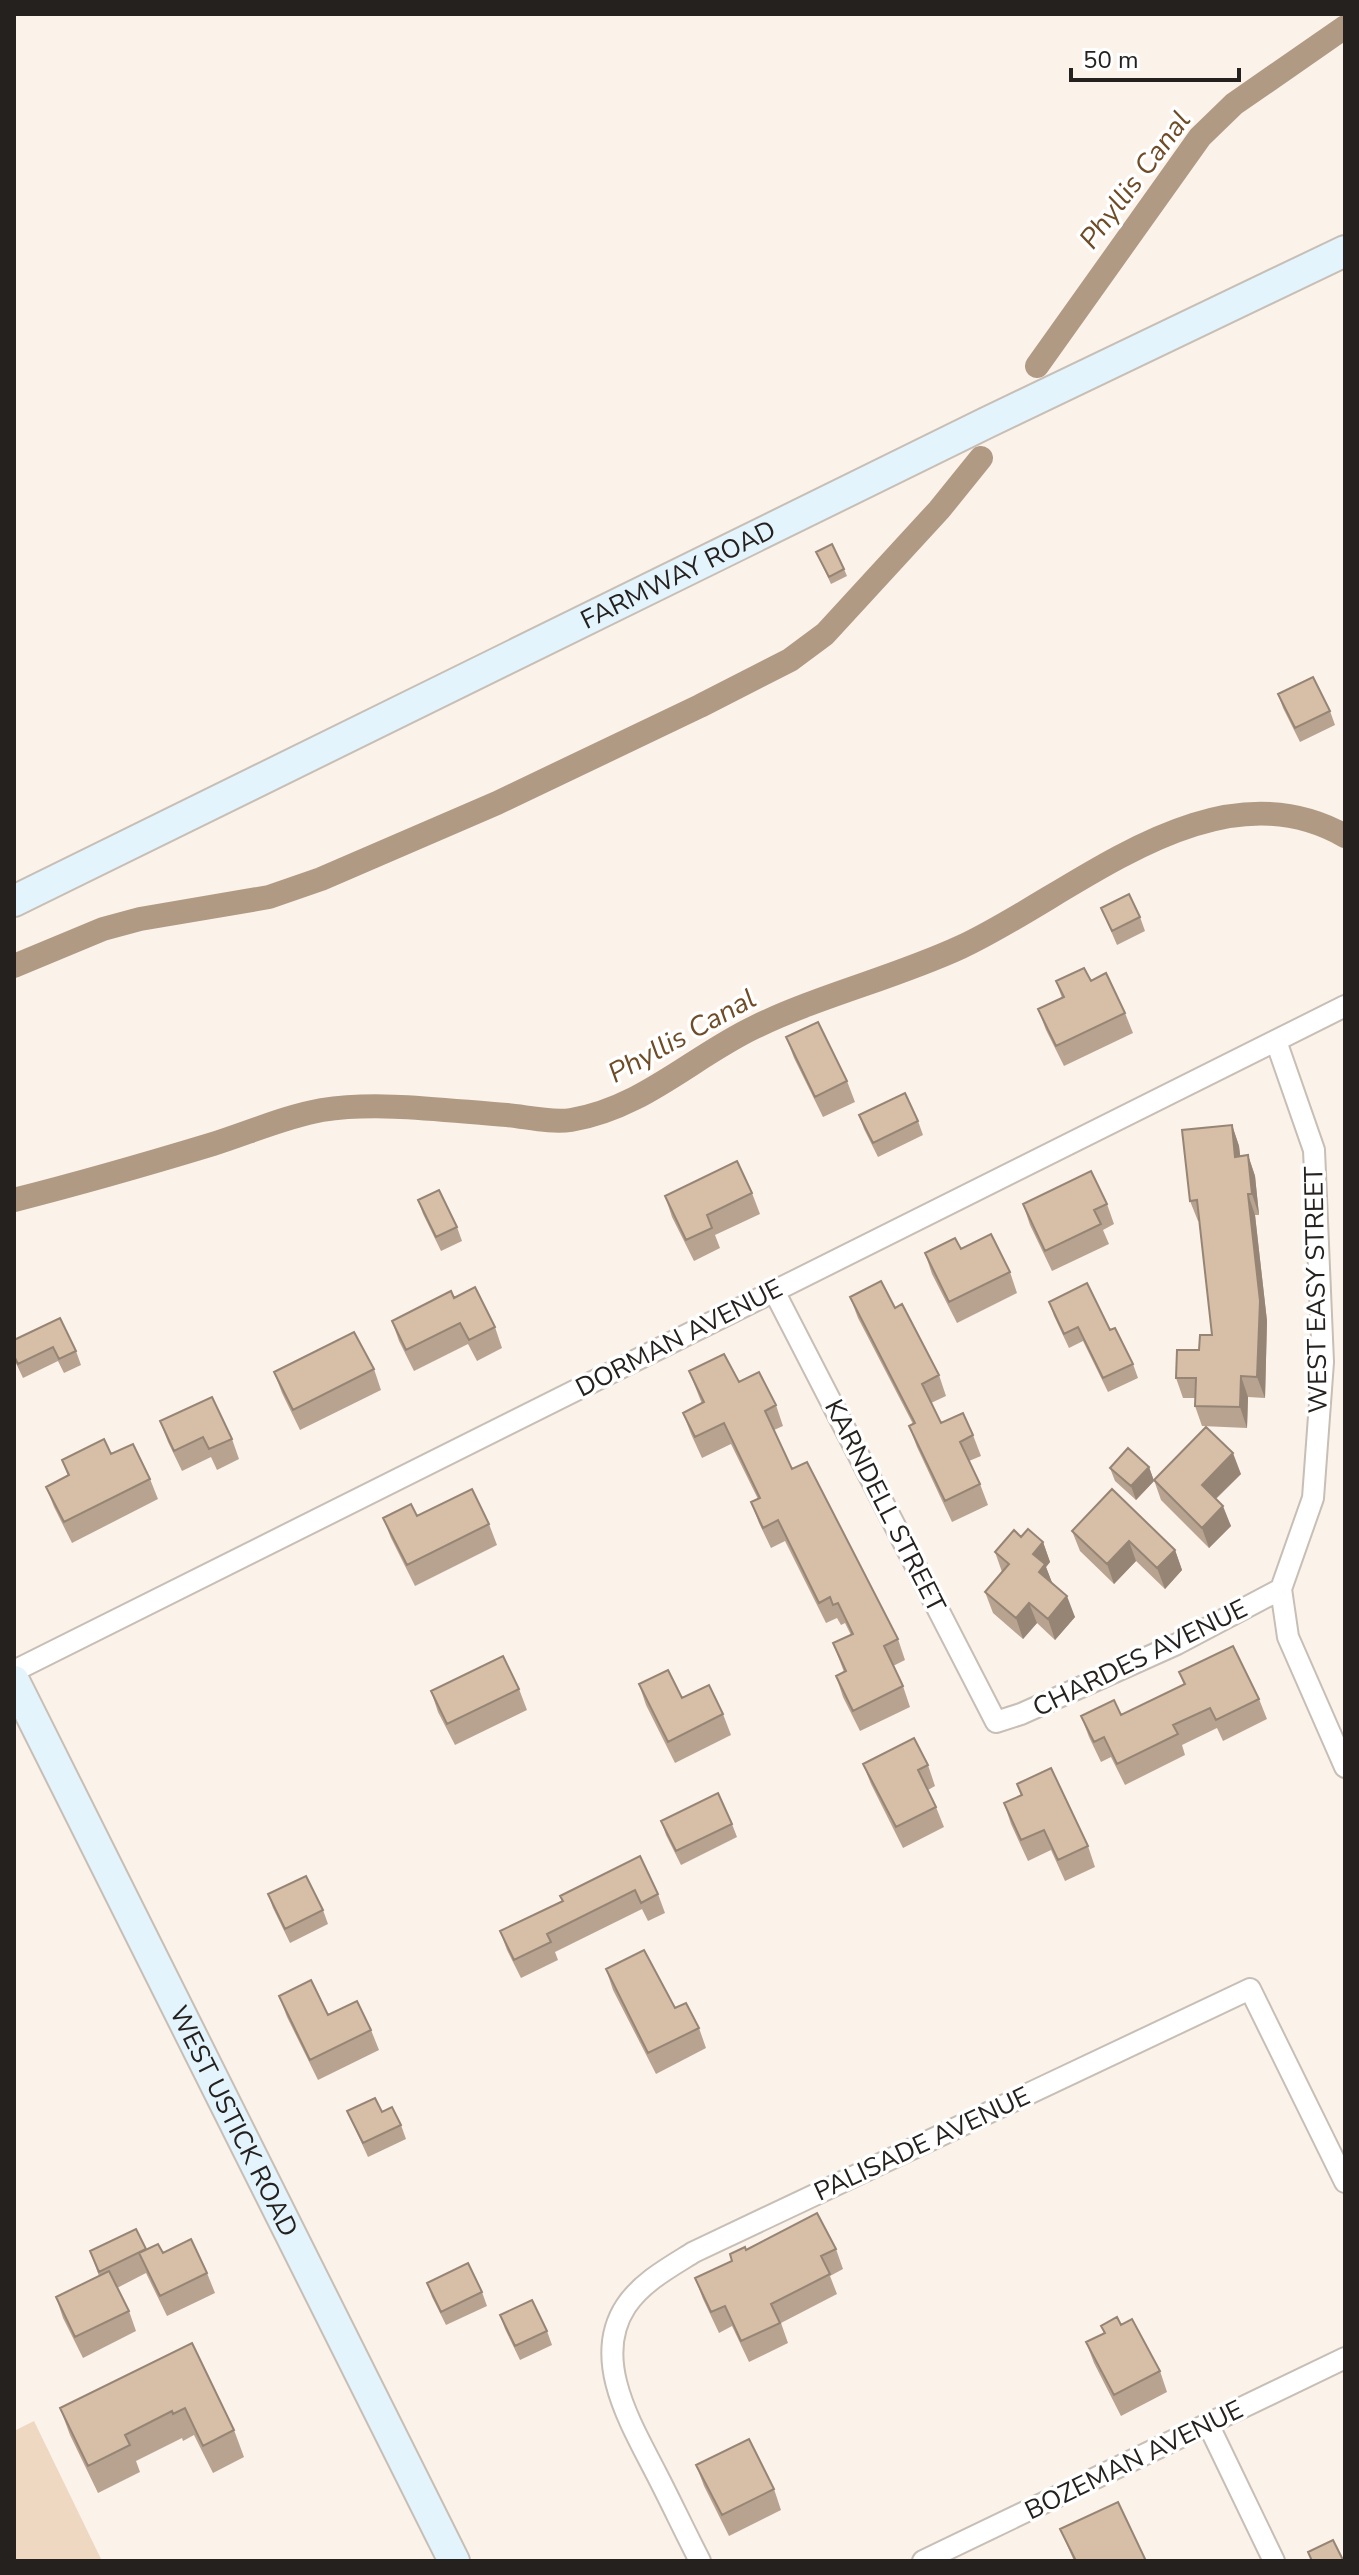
<svg xmlns="http://www.w3.org/2000/svg" width="1359" height="2575" viewBox="0 0 1359 2575" font-family="'Nunito Sans',sans-serif">
<style>
.green{fill:#efd8c1}
.lines{fill:none;stroke-linecap:round;stroke-linejoin:round}
.canal{stroke:#b19a84;stroke-width:24}
.street-casing{stroke:#c7beb5;stroke-width:24}
.secondary-casing{stroke:#c7beb5;stroke-width:34}
.street{stroke:#fff;stroke-width:20}
.secondary{stroke:#e4f4fc;stroke-width:30}
.wall{fill:#b8a390}
.shaded-wall{fill:#968575}
.building{fill:#d6bea7;stroke:#968575;stroke-width:2}
.labels{text-anchor:middle;dominant-baseline:central;stroke-width:7;stroke-linejoin:round;paint-order:stroke}
.street-label{font-size:26px;fill:#24211e;stroke:#fff}
.water-label{font-size:28px;font-style:italic;fill:#6f4c26;stroke:#fff}
</style>
<rect width="100%" height="100%" fill="#fbf2e9"/>
<path class="green" d="M34,2421L102,2561H14V2431Z"/>
<g class="lines">
<path class="canal" d="M1037,366L1200,137L1234,104L1345,27
M14,966L103,929L140,919L269,897L321,879L497,803L700,706L790,660L825,634L939,510L981,458
M14,1200C81,1183 147,1164 213,1144C248,1133 287,1116 322,1110C380,1101 449,1111 507,1115C527,1117 551,1123 571,1120C643,1108 692,1057 755,1027C821,995 894,978 961,947C1075,894 1213,761 1345,836"/>
<g class="street-casing">
<path id="street" d="M1276,1041L1314,1150L1323,1362L1313,1498L1281,1589L1288,1637L1345,1767
M774,1291L996,1722L1021,1714L1177,1644L1281,1589
M14,1671L1345,1006
M1208,2424L1274,2561
M700,2561C685,2532 671,2502 656,2473C631,2424 591,2359 626,2306C642,2282 670,2267 694,2252L1250,1989L1345,2182
M923,2561L1345,2358"/>
</g>
<g class="secondary-casing">
<g id="secondary">
<path id="s1" d="M14,901L986,423L1345,251"/>
<path id="s2" d="M14,1681L454,2561"/>
</g>
</g>
<use href="#street" class="street"/>
<use href="#secondary" class="secondary"/>
</g>
<path class="wall" d="M816,552L844,569L847,576L831,584Z
M1278,694L1330,711L1335,725L1300,742L1283,708Z
M1101,908L1140,917L1145,931L1117,945Z
M1056,981H1091L1125,1013L1133,1033L1064,1066L1046,1030L1038,1009L1062,998Z
M786,1037L847,1081L855,1102L823,1117L794,1058Z
M859,1115L918,1121L923,1135L878,1157L864,1129Z
M1232,1125L1239,1146L1240,1156L1248,1155L1255,1176L1259,1215H1255L1267,1321L1265,1398L1248,1397L1247,1428L1202,1426L1195,1406V1398H1183L1176,1378L1212,1335L1199,1221H1198L1190,1201Z
M752,1193L760,1214L715,1235L720,1248L694,1261L672,1217L665,1196Z
M418,1200L457,1227L462,1241L441,1251L423,1214Z
M1023,1204H1107L1114,1224L1103,1230L1109,1244L1052,1271L1030,1225Z
M961,1249L1010,1272L1017,1293L957,1323L932,1274L925,1253Z
M850,1297L895,1308L939,1375L946,1396L931,1403L941,1423L973,1435L981,1456L969,1461L980,1484L988,1505L952,1522L917,1447L909,1426L913,1424L858,1318Z
M454,1298L495,1327L502,1348L477,1361L468,1344L414,1371L399,1341L392,1321Z
M1049,1302L1110,1330L1133,1364L1138,1378L1108,1392L1083,1341L1069,1348L1054,1316Z
M14,1340L76,1351L81,1365L64,1373L58,1361L23,1378L14,1359Z
M374,1369L381,1390L300,1430L282,1393L274,1372Z
M689,1371L739,1382L776,1405L783,1426L774,1430L792,1469L898,1639L905,1660L893,1666L903,1686L910,1707L860,1731L843,1697L836,1676L844,1672L833,1643L851,1635L845,1623L841,1625L837,1618L826,1623L785,1541L771,1548L759,1523L751,1502L758,1499L731,1444L702,1458L691,1434L683,1413L702,1404Z
M160,1421L232,1439L239,1459L217,1470L211,1457L182,1471L168,1442Z
M111,1454L150,1479L158,1499L72,1543L54,1507L46,1487L68,1476L62,1460Z
M1149,1467L1154,1481L1136,1500L1115,1481L1110,1468Z
M1241,1474L1216,1499L1231,1526L1209,1548L1161,1500L1154,1480Z
M417,1516L489,1524L497,1545L415,1586L391,1538L383,1518Z
M1072,1531L1175,1550L1182,1570L1165,1589L1136,1561L1114,1584L1080,1551Z
M1021,1537L1043,1542L1050,1562L1046,1567L1052,1583L1075,1617L1055,1640L1037,1623L1023,1639L993,1613L985,1592L1002,1572L995,1552Z
M1179,1672L1259,1699L1267,1719L1223,1741L1217,1728L1182,1745L1185,1755L1125,1785L1111,1757L1101,1762L1089,1737L1081,1716L1121,1715L1184,1685Z
M639,1684L682,1698L723,1714L731,1735L675,1763L646,1705Z
M519,1689L527,1710L455,1745L438,1712L431,1691Z
M863,1764L928,1765L935,1786L928,1790L936,1807L944,1827L903,1848L871,1784Z
M1017,1784L1088,1846L1095,1867L1065,1881L1051,1850L1028,1861L1011,1824L1004,1803L1021,1796Z
M661,1821L732,1824L737,1837L681,1865L666,1835Z
M640,1856L658,1894L665,1913L648,1921L642,1909L555,1952L558,1960L521,1978L507,1950L500,1931L562,1901L560,1896Z
M268,1894L323,1910L328,1924L290,1943L273,1908Z
M606,1969L675,2008L699,2028L706,2048L656,2074L613,1990Z
M279,1996L328,2015L371,2030L379,2050L318,2080L287,2017Z
M347,2111L382,2112L401,2125L406,2139L368,2157Z
M836,2249L843,2269L830,2276L837,2294L781,2323L788,2343L749,2362L732,2326L719,2333L703,2299L695,2278L732,2261L730,2254L746,2250Z
M146,2250L207,2273L215,2293L167,2316L146,2273L117,2288L129,2311L136,2331L83,2358L63,2318L56,2297L99,2276L90,2251Z
M427,2283L482,2292L487,2306L446,2325L432,2297Z
M500,2315L547,2331L552,2345L520,2360L505,2329Z
M1121,2325L1160,2371L1167,2392L1121,2416L1094,2363L1086,2342L1104,2333L1101,2326Z
M192,2343L234,2430L244,2457L213,2473L194,2435L183,2441L182,2438L136,2461L140,2472L98,2493L70,2435L60,2408Z
M696,2465L774,2489L781,2510L729,2536L704,2486Z
M1060,2529L1146,2561H1074Z"/>
<path class="shaded-wall" d="M1232,1125L1239,1146L1243,1178L1235,1157Z
M1248,1155L1255,1176L1259,1215L1252,1194Z
M1248,1194L1255,1215L1267,1321L1265,1398L1257,1377Z
M1241,1376L1248,1397L1247,1428L1240,1407Z
M1233,1453L1241,1474L1209,1505L1202,1485Z
M1149,1467L1154,1481L1136,1500L1131,1486Z
M1223,1506L1231,1526L1209,1548L1202,1528Z
M1129,1541L1136,1561L1114,1584L1107,1564Z
M1043,1542L1050,1562L1046,1567L1053,1585L1046,1592L1033,1554Z
M1175,1550L1182,1570L1165,1589L1157,1568Z
M1067,1596L1075,1617L1055,1640L1048,1619Z
M1029,1603L1037,1623L1023,1639L1016,1618Z"/>
<path class="building" d="M832,544L844,569L829,577L816,552Z
M1313,677L1330,711L1295,728L1278,694Z
M1129,894L1140,917L1112,931L1101,908Z
M1084,968L1091,981L1106,973L1125,1013L1056,1046L1038,1009L1064,997L1056,981Z
M818,1022L847,1081L815,1097L786,1037Z
M905,1093L918,1121L873,1143L859,1115Z
M1232,1125L1235,1157L1248,1155L1252,1194H1248L1260,1301L1257,1377L1241,1376L1240,1407L1195,1406L1196,1378H1176L1177,1350H1199L1200,1335H1212L1197,1200L1190,1201L1182,1130Z
M737,1161L752,1193L707,1215L712,1228L686,1240L665,1196Z
M1091,1171L1107,1204L1094,1210L1101,1224L1045,1251L1023,1204Z
M439,1190L457,1227L436,1237L418,1200Z
M991,1234L1010,1272L949,1302L925,1253L955,1238L961,1249Z
M881,1281L895,1308L902,1304L939,1375L922,1384L941,1423L963,1413L973,1435L960,1442L980,1484L945,1501L909,1426L915,1423L850,1297Z
M1087,1283L1110,1330L1115,1328L1133,1364L1103,1378L1078,1327L1064,1334L1049,1302Z
M475,1287L495,1327L469,1340L460,1323L406,1350L392,1321L451,1291L454,1298Z
M60,1318L76,1351L59,1359L53,1347L18,1364L14,1356V1340Z
M354,1332L374,1369L293,1410L274,1372Z
M724,1354L739,1382L759,1372L776,1405L765,1411L792,1469L807,1462L898,1639L884,1646L903,1686L853,1711L836,1676L846,1671L833,1643L853,1634L838,1603L833,1605L830,1597L819,1603L778,1520L763,1528L751,1502L760,1498L724,1423L695,1437L683,1413L704,1402L689,1371Z
M212,1397L232,1439L209,1449L203,1437L174,1451L160,1421Z
M1206,1427L1233,1453L1202,1485L1223,1506L1202,1528L1154,1480Z
M104,1439L111,1454L133,1444L150,1479L64,1522L46,1487L69,1475L62,1460Z
M1128,1448L1149,1467L1131,1486L1110,1468Z
M472,1489L489,1524L407,1565L383,1518L411,1504L417,1516Z
M1112,1489L1175,1550L1157,1568L1129,1541L1107,1564L1072,1531Z
M1028,1529L1043,1542L1033,1554L1045,1564L1039,1572L1067,1596L1048,1619L1029,1603L1016,1618L985,1592L1009,1564L995,1552L1014,1530L1021,1537Z
M1233,1646L1259,1699L1216,1720L1210,1708L1173,1725L1178,1734L1117,1764L1104,1737L1094,1742L1081,1716L1114,1700L1121,1715L1185,1684L1179,1672Z
M503,1656L519,1689L447,1724L431,1691Z
M668,1670L682,1698L709,1685L723,1714L668,1742L639,1684Z
M914,1738L928,1765L918,1770L936,1807L896,1827L863,1764Z
M1051,1768L1088,1846L1058,1860L1044,1830L1021,1840L1004,1803L1022,1795L1017,1784Z
M718,1793L732,1824L676,1851L661,1821Z
M640,1856L658,1894L641,1903L635,1890L547,1934L551,1942L514,1960L500,1931L563,1901L560,1896Z
M306,1876L323,1910L285,1929L268,1894Z
M644,1950L675,2008L686,2003L699,2028L648,2053L606,1969Z
M311,1980L328,2015L357,2001L371,2030L310,2060L279,1996Z
M375,2098L382,2112L392,2107L401,2125L363,2143L347,2111Z
M817,2213L836,2249L821,2256L830,2274L771,2304L780,2323L741,2341L725,2306L711,2312L695,2278L732,2261L730,2254L745,2247L746,2250Z
M136,2229L146,2249L99,2272L90,2251Z
M191,2239L207,2273L160,2296L139,2253L158,2244L163,2253Z
M468,2263L482,2292L441,2312L427,2283Z
M109,2271L129,2311L75,2337L56,2297Z
M532,2300L547,2331L515,2346L500,2315Z
M1117,2317L1121,2325L1132,2319L1160,2371L1114,2395L1086,2342L1105,2333L1101,2326Z
M192,2343L234,2430L203,2446L185,2408L173,2414L172,2411L125,2435L130,2445L88,2466L60,2408Z
M749,2439L774,2489L722,2515L696,2465Z
M1118,2502L1146,2561H1076L1060,2529Z
M1333,2540L1343,2560L1340,2561H1312L1308,2552Z"/>
<g class="labels">
<g class="street-label">
<text stroke="none"><textPath href="#s1" startOffset="740">FARMWAY ROAD</textPath></text>
<text transform="translate(1316 1290) rotate(-91)">WEST EASY STREET</text>
<text transform="translate(679 1338) rotate(-27)">DORMAN AVENUE</text>
<text transform="translate(885 1506) rotate(63)">KARNDELL STREET</text>
<text transform="translate(1140 1658) rotate(-26)">CHARDES AVENUE</text>
<text stroke="none"><textPath href="#s2" startOffset="492">WEST USTICK ROAD</textPath></text>
<text transform="translate(922 2144) rotate(-25)">PALISADE AVENUE</text>
<text transform="translate(1134 2460) rotate(-26)">BOZEMAN AVENUE</text>
</g>
<g class="water-label">
<text transform="translate(1135 180) rotate(-53)">Phyllis Canal</text>
<text transform="translate(682 1036) rotate(-29)">Phyllis Canal</text>
</g>
</g>
<rect width="1359" height="2575" fill="none" stroke="#24211e" stroke-width="32"/>
<path d="M1071 68v12h168v-12" fill="none" stroke="#24211e" stroke-width="4"/>
<text x="1083" y="68" font-size="24" fill="#24211e" stroke="#ffffff" stroke-width="6" paint-order="stroke">50 m</text>
</svg>
